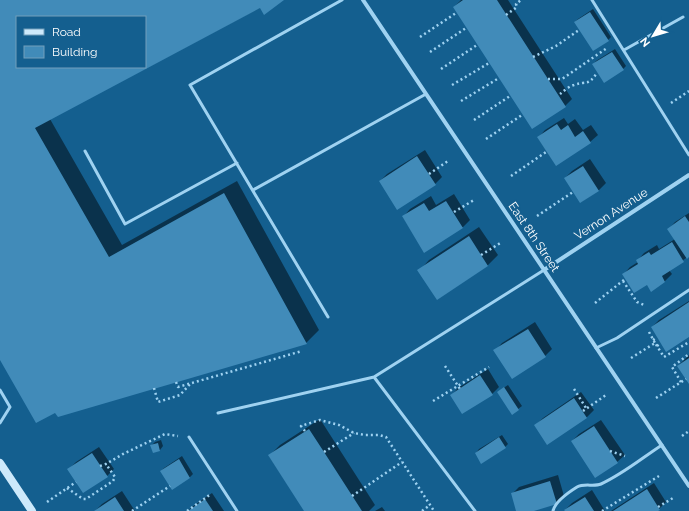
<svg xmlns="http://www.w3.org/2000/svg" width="689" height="511" viewBox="0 0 689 511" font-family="Raleway,sans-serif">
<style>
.shadow{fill:#0007;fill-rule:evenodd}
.building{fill:#418bb9;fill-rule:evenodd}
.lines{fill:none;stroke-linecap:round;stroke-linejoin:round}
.path{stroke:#9fd2f1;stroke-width:2.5;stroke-dasharray:2 3;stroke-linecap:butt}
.lane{stroke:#9fd2f1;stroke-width:3}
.street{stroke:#9fd2f1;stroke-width:4}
.secondary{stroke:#cde9fb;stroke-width:8}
.labels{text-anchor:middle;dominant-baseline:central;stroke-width:4;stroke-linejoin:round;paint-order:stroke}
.street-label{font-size:12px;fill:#fff;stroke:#145f8f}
</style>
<rect width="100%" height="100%" fill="#145f8f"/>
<path class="shadow" d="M0,0H282L261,7L50,119L122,245L237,181L319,330L306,343L0,358ZM17,17H145V67H17Z
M461,0H508L572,99L565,106L454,7Z
M593,9L611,37L608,40L575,22L578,19Z
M615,49L626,66L623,69L593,65L596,61Z
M564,118L568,124L575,119L583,130L591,125L598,135L590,142L556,165L538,138L545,130Z
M425,150L442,177L435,184L380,181L387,174Z
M590,159L606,183L599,190L581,202L565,178L572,171Z
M454,194L470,220L463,227L424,251L403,217L410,209L431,196L436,205Z
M689,213V256L669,270L672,274L665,281L651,290L647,284L623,275L630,267L638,262L637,261L644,253L657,245L659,249L675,239L668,230L675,222Z
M479,227L498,255L488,265L437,299L419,271L429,260Z
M689,301V336L652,327L659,320Z
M535,322L552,349L545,356L495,351L502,343Z
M689,355V382L678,366Z
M488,369L499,387L492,394L451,396L458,388Z
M508,385L522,406L513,413L502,389Z
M581,392L594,410L587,417L548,443L536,425L543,418Z
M320,419L375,505L369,511H305L269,456L280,445Z
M601,420L625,455L617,462L572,441L579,434Z
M502,435L508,444L505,447L476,453L479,449Z
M161,440L163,446L160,450L154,452L151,446L155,442Z
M99,447L114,469L107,476L69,469L76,462Z
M182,456L193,474L190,477L172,488L161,471L164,468Z
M558,475L564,496L557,503L530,511H517L512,494L519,487Z
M654,483L666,502L659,509L656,511H611Z
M592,490L605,511H566L565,510L572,503Z
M122,491L135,511H95L102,504Z
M212,493L224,511H188L192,507Z
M382,507L385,511H375Z"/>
<path class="building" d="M0,0H284L264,15L260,8L35,128L109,257L224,193L307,344L58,417L55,413L36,423L0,360ZM17,17H145V67H17Z
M463,0H497L566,107L532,129L453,7Z
M590,12L609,41L593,51L574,22Z
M612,52L624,70L604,83L592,64Z
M557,124L561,130L568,125L575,137L583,131L591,143L556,166L537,137Z
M417,156L436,185L397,210L379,181Z
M583,166L599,191L580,203L564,178Z
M446,201L463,228L424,253L402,216L424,203L429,211Z
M685,216L689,222V257L687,259L667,229Z
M469,236L488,266L437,300L417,270Z
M672,242L684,262L662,276L665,282L651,292L647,285L634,293L622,274L638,264L636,260L649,252L651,255Z
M689,302V337L666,352L651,327Z
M528,329L546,357L512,379L493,350Z
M689,358V384L677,366Z
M480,375L493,395L462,414L450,395Z
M504,387L519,410L512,415L497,392Z
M574,398L587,418L547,445L534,425Z
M594,426L618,463L595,478L571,441Z
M309,429L324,452L362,511H304L268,455Z
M499,437L506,448L481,464L475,453Z
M158,443L160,451L153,453L150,445Z
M92,453L108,477L83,493L67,469Z
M179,459L190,478L172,490L160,471Z
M550,481L557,504L534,511H516L511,493Z
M647,489L660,510L658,511H613Z
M115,497L124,511H94Z
M585,497L594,511H565L564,510Z
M205,499L213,511H188Z"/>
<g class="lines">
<path class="path" d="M506,15L517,7L516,4L521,0
M420,37L456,13
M430,52L466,28
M533,57L556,46L579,30
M441,69L477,45
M548,79H562L607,48
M452,85L489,63
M560,94C564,91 569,86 574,85C588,80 587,87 597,73
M461,101L499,78
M671,103L689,91
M474,120L510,96
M486,139L522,115
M429,174L448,161
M511,176L546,152
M454,212L474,200
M537,216L573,192
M481,255L502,242
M623,281L637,302L644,305
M595,303L625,279
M649,332L655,343
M653,340L657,337
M657,346L661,343
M631,358L655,343L664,357L689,342
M445,366L460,389
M176,382L178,387L302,351
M681,382L672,367L689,354
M154,388L158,402L180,395L191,383
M574,389L586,408
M656,398L686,379
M433,401L489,367
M583,411L606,395
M305,431L301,426L320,420L339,425L354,433L365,435H379L386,437L434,511
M682,436L689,431
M610,451L625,456
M324,452L354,433
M100,466L106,464L123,454L165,434L178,436
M67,488L83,499H86L113,481L115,477L106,464
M352,496L402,462
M47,502L76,482
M658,507L673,498
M132,511L170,486
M187,511L211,494
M422,511L430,505
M602,511L659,476"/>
<path class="lane" d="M592,0L689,155
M624,50L683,17
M85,151L125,224L237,163
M253,190L426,94
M328,317L190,85L342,0
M596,348L617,338L689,290
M374,377L475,511
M0,390L10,407L0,423
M218,413L374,377L544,270
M189,437L237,511
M553,511C555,502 569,492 577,487C584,483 594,487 601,484C623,474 642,458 662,445"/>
<path class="street" d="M363,0L689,486
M544,270L689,175"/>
<path class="secondary" d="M0,463L32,511"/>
</g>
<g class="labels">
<g class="street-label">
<text transform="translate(611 214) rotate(-33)">Vernon Avenue</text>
<text transform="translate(534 237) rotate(56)">East 8th Street</text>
</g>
</g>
<rect x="16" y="16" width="130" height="52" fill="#145f8f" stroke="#729fbc"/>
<rect x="24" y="29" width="20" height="6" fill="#cde9fb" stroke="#729fbc"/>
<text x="52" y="36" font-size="12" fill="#ffffff">Road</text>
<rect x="24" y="46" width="20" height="12" fill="#418bb9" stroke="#729fbc"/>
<text x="52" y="56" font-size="12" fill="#ffffff">Building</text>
<g transform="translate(653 36) rotate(232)" stroke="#145f8f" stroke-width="3" paint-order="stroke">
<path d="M0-3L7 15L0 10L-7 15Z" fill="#ffffff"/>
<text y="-6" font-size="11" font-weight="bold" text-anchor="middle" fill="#ffffff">N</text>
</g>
</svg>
